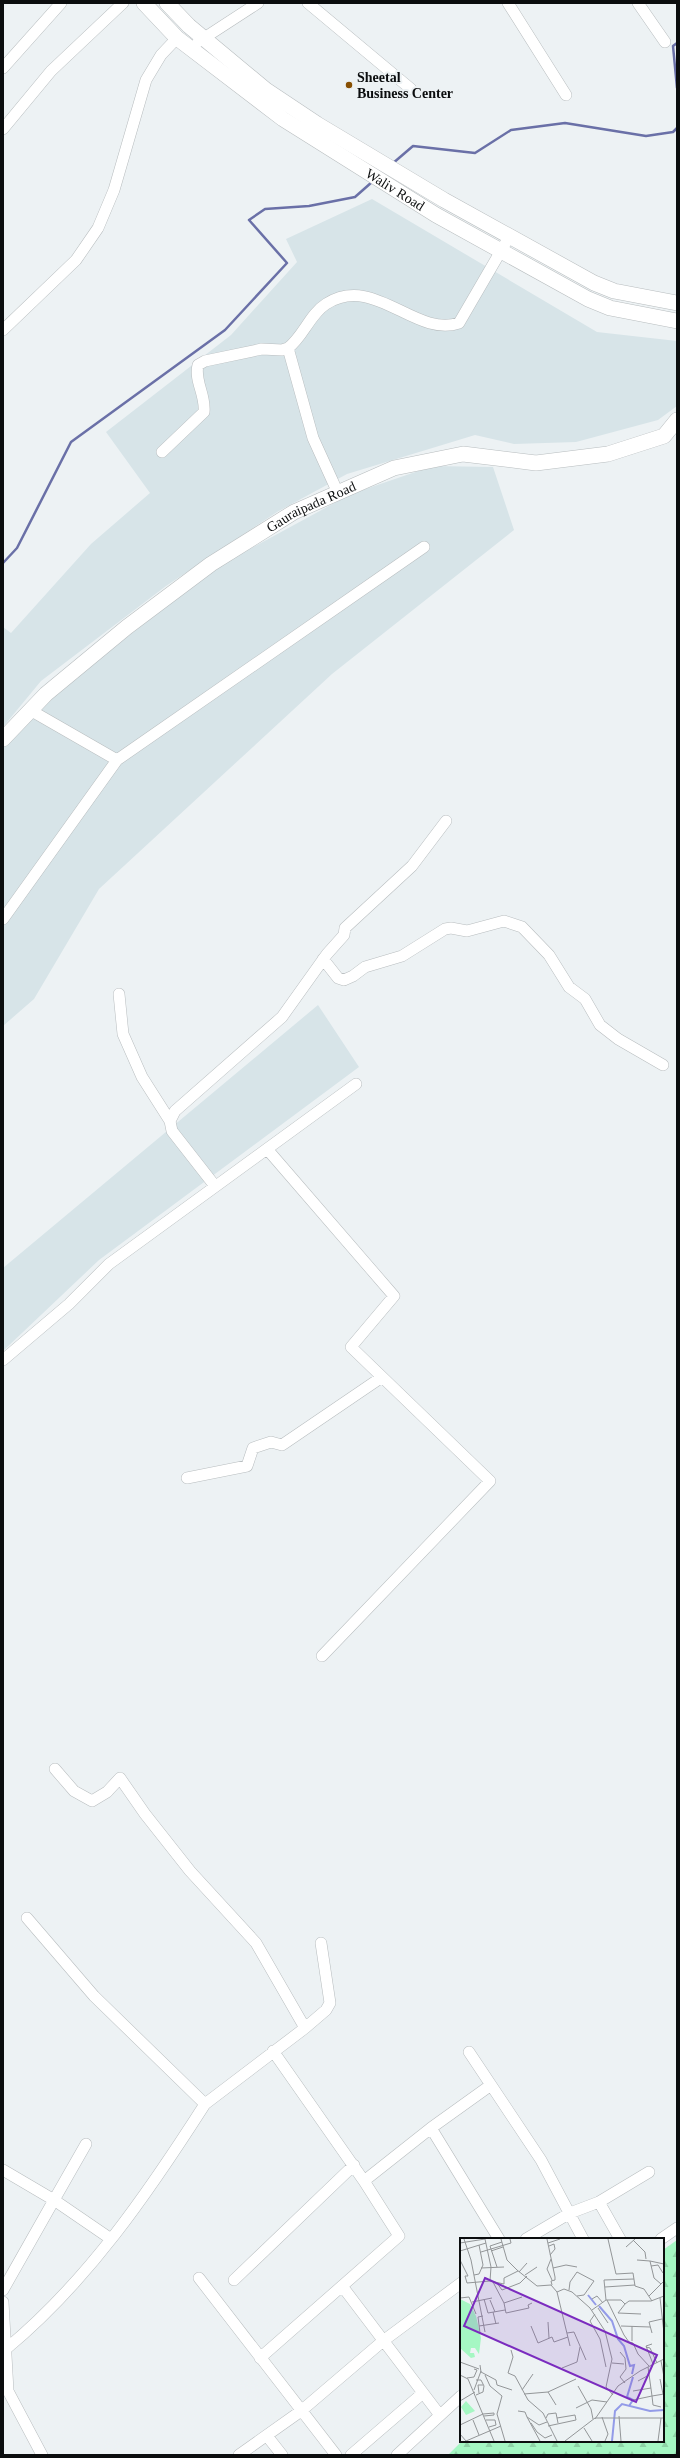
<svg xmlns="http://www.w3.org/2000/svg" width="680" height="2458" viewBox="0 0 680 2458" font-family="Georgia,serif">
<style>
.built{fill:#d7e4e8}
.forest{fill:url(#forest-firs)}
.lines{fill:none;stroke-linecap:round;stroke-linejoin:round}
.stream{stroke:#6a70a7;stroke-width:2.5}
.street-casing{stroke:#b8bdbf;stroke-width:12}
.secondary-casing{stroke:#b8bdbf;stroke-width:16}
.street{stroke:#fff;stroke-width:11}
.secondary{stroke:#fff;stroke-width:15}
.poi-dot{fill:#874f02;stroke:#edf2f4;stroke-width:1.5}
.labels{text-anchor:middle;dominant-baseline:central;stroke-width:4;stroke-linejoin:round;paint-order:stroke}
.poi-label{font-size:14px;font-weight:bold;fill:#0b0d0e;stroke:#edf2f4;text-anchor:start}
.street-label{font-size:14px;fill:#0b0d0e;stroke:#edf2f4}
.inset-river{fill:none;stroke:#939be8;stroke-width:2}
.inset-road{fill:none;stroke:#939698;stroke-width:1}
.view{fill:#7b2cbf;fill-opacity:0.15;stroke:#7b2cbf;stroke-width:2}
.inset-edge{fill:none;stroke:#0b0d0e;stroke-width:2}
</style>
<defs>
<pattern id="forest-firs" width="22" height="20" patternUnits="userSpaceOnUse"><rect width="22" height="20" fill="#a5f7c3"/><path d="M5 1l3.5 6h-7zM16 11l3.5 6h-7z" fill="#8dd3a6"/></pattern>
</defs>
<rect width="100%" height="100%" fill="#edf2f4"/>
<path class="built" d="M372,199L597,332L677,341V406L658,420L576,442L514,444L475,435L347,474L277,512L166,586L41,681L3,727V627L11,633L91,544L150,493L106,432L231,335L297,262L286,239Z
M433,466L493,467L514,530L332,674L99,889L34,999L3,1026V744L49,697L222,564L351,494Z
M318,1005L359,1067L99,1260L3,1351V1268Z"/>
<path class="forest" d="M677,2240V2455H448L462,2441H663V2250Z"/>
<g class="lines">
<path class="stream" d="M677,43L673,46L677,88
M392,164L413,146L475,153L511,130L565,123L646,136L673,132L677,128
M3,563L17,548L71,442L225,330L287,263L249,220L265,209L309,206L355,197L372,182"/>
<g class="street-casing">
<path id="street" d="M308,3L411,89
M508,3L566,95
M638,3L665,42
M198,42L258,3
M3,68L61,3
M3,129L51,71L123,3
M3,330L76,260L98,228L114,190L146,80L161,55L177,38
M288,348L313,438L338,493
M162,452L204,412C206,395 194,381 198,365L205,361L262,349L282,350L288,348C303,337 310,314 326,304C374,273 415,338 459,323L509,237
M30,710L117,760
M3,919L117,760L424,547
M323,959L338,978L344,980L353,976L365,967L402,956L445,929L451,928L467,931L504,921L522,927L549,955L569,987L585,999L600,1025L618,1039L663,1065
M119,994L123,1034L142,1077L170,1121
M267,1149L394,1296L351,1347L490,1481L322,1656
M215,1186L172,1131L170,1121L175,1111L282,1017L327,954L344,935L345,928L412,866L446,821
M3,1360L69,1304L109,1264L356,1084
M187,1478L247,1466L253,1448L271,1442L282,1445L382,1377
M55,1769L74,1791L92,1801L107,1792L120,1778L145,1814L190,1871L256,1943L305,2028L205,2104
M305,2028L326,2010L330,2003L321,1943
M469,2052L541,2160L583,2239
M431,2128L499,2239
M86,2144L54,2200L111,2239
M3,2170L54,2200L3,2290
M364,2181L431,2128L491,2085
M599,2202L620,2239
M526,2239L570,2213L599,2202L649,2172
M661,2239L677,2228
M199,2278L336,2455
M234,2280L354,2165
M342,2286L439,2414
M3,2302L8,2391L42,2455
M6,2349C88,2281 148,2193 205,2104L94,1996L27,1918
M260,2358L399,2236L364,2181L273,2051
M267,2436L282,2455
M239,2455L301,2411L383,2341L461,2283
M351,2455L423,2393
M397,2455L461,2396"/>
</g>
<g class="secondary-casing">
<g id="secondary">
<path id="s1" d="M144,3L177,38L283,119L436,215L588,299L610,308L677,321"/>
<path d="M167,3L189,26L266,90L317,124L444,200L594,283L614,291L677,303"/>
<path id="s2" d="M3,739L46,694L127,627L211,564L294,512L394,468L463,454L536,463L608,454L664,436L677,420"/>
</g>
</g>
<use href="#street" class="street"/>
<use href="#secondary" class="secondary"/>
</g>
<circle class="poi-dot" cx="349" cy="85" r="4"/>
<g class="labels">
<g class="poi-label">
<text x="357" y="77">Sheetal<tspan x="357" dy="16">Business Center</tspan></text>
</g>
<g class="street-label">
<text stroke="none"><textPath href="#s1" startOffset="314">Waliv Road</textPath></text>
<text stroke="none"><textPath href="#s2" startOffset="388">Gauraipada Road</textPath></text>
</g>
</g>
<g transform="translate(460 2238)">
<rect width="204" height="204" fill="#edf2f4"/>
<path d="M0,61L10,66L16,78L21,100L19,116L15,110H11L10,115H14L15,119L11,120L0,110ZM6,163L15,173L6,177L1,169Z" fill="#a5f7c3"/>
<path class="inset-river" d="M128,57L136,67M139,68L152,83L158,101L164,108L170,128L174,127L172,136M169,168L173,162L167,159L173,139M152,203L155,173L162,166L190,173L204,172"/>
<path class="inset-road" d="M4,1L11,22L25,94M25,1L31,29L30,43M41,1L47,22L57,32L77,48L91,47L97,54L110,108M87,1L95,39V42L91,43L92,47M148,1L156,36L173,35L175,48L184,51L192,63M173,2L185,14L186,21M0,5L25,1M88,5L100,1M89,8L94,6L95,11L90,17M166,9L175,1M0,13L26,5M31,13L43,9M21,14L51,5L50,1M91,21L87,31L92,42M0,22L8,38H5L7,45L30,43L44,46V40L58,33M177,22L190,23L194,40L201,46M190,23L204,26M191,28L198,27L203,35M37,29L30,8L42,4M21,30L44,29M93,30L106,27L117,29M59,34L67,25M14,37L19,36L23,27L19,7M65,37L77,29M33,44L44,65L62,59M37,45L42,52L60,45L67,38M145,49L175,47M109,52L110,44L117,34L134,43L124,57L117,58M97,54L104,51L112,54L130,70L145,93L152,121L146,149L153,157M189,58L204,43M0,60L9,59L16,76M200,60L204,95M24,61L28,75L45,72M132,61L137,58L143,65M30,62L35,74M146,62L144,42L174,41M147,62L164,97L169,104L173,105L178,116L189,128M12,64L32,60M44,65L46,75L69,70L68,67L72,65M165,66L158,75L181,76M138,70L148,85M132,72L146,62H161L165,66L169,63H191L204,58M33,74L36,86M135,76L130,83L140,101L146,129M88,84L89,100M19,88L39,85M71,88L78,105L92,99L94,104L108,99M161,88L190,89M20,95L18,79L23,78M107,95L114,94L126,122M192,95L189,84L202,81M172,103V88M192,106L186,108L193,126M186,109L190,110L197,125M51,112L53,119L48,135L55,138L68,162L83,175L97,203M160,114L165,120L166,131L160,139L165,145M201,123L204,139M0,124L19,131M152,125L164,126M20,127L21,134L36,142L37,147L52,152M188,129L192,158L204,156M102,130L117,124L120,109M0,137L8,141L34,203M25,137L30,148L42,158L37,176L45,203M7,140L14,139L17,132L14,131M200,141L203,156M178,143L189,137M118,148L131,171L133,181M14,152L21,133M62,152L73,136M173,153L191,150M88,154L96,167M19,155L18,147H23M64,156L88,154L116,141M16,157L23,154L24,148L21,142H16M173,162L192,158L193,167L201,169M0,163L15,154M116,170L132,162L147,164M58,173L65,174L67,179L79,187L87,184M159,178L161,203M67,179L80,203M142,179L148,196L145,203M86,180L88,176L96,175L97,180M135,181L158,148L180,133L204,121M13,182L19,197M26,182H35L36,187L29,189M71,185L77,194L85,200L92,197M0,187L23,176L34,175V177L24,178M88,188L116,182L115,177L97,180L98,185M124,190L132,203M0,196L6,203L41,188M105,203L135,180H204M198,203L201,180"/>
<path class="view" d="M25,40L197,117L176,164L4,88Z"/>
<rect width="204" height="204" class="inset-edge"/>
</g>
<rect width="680" height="2458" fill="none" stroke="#0b0d0e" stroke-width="8"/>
</svg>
